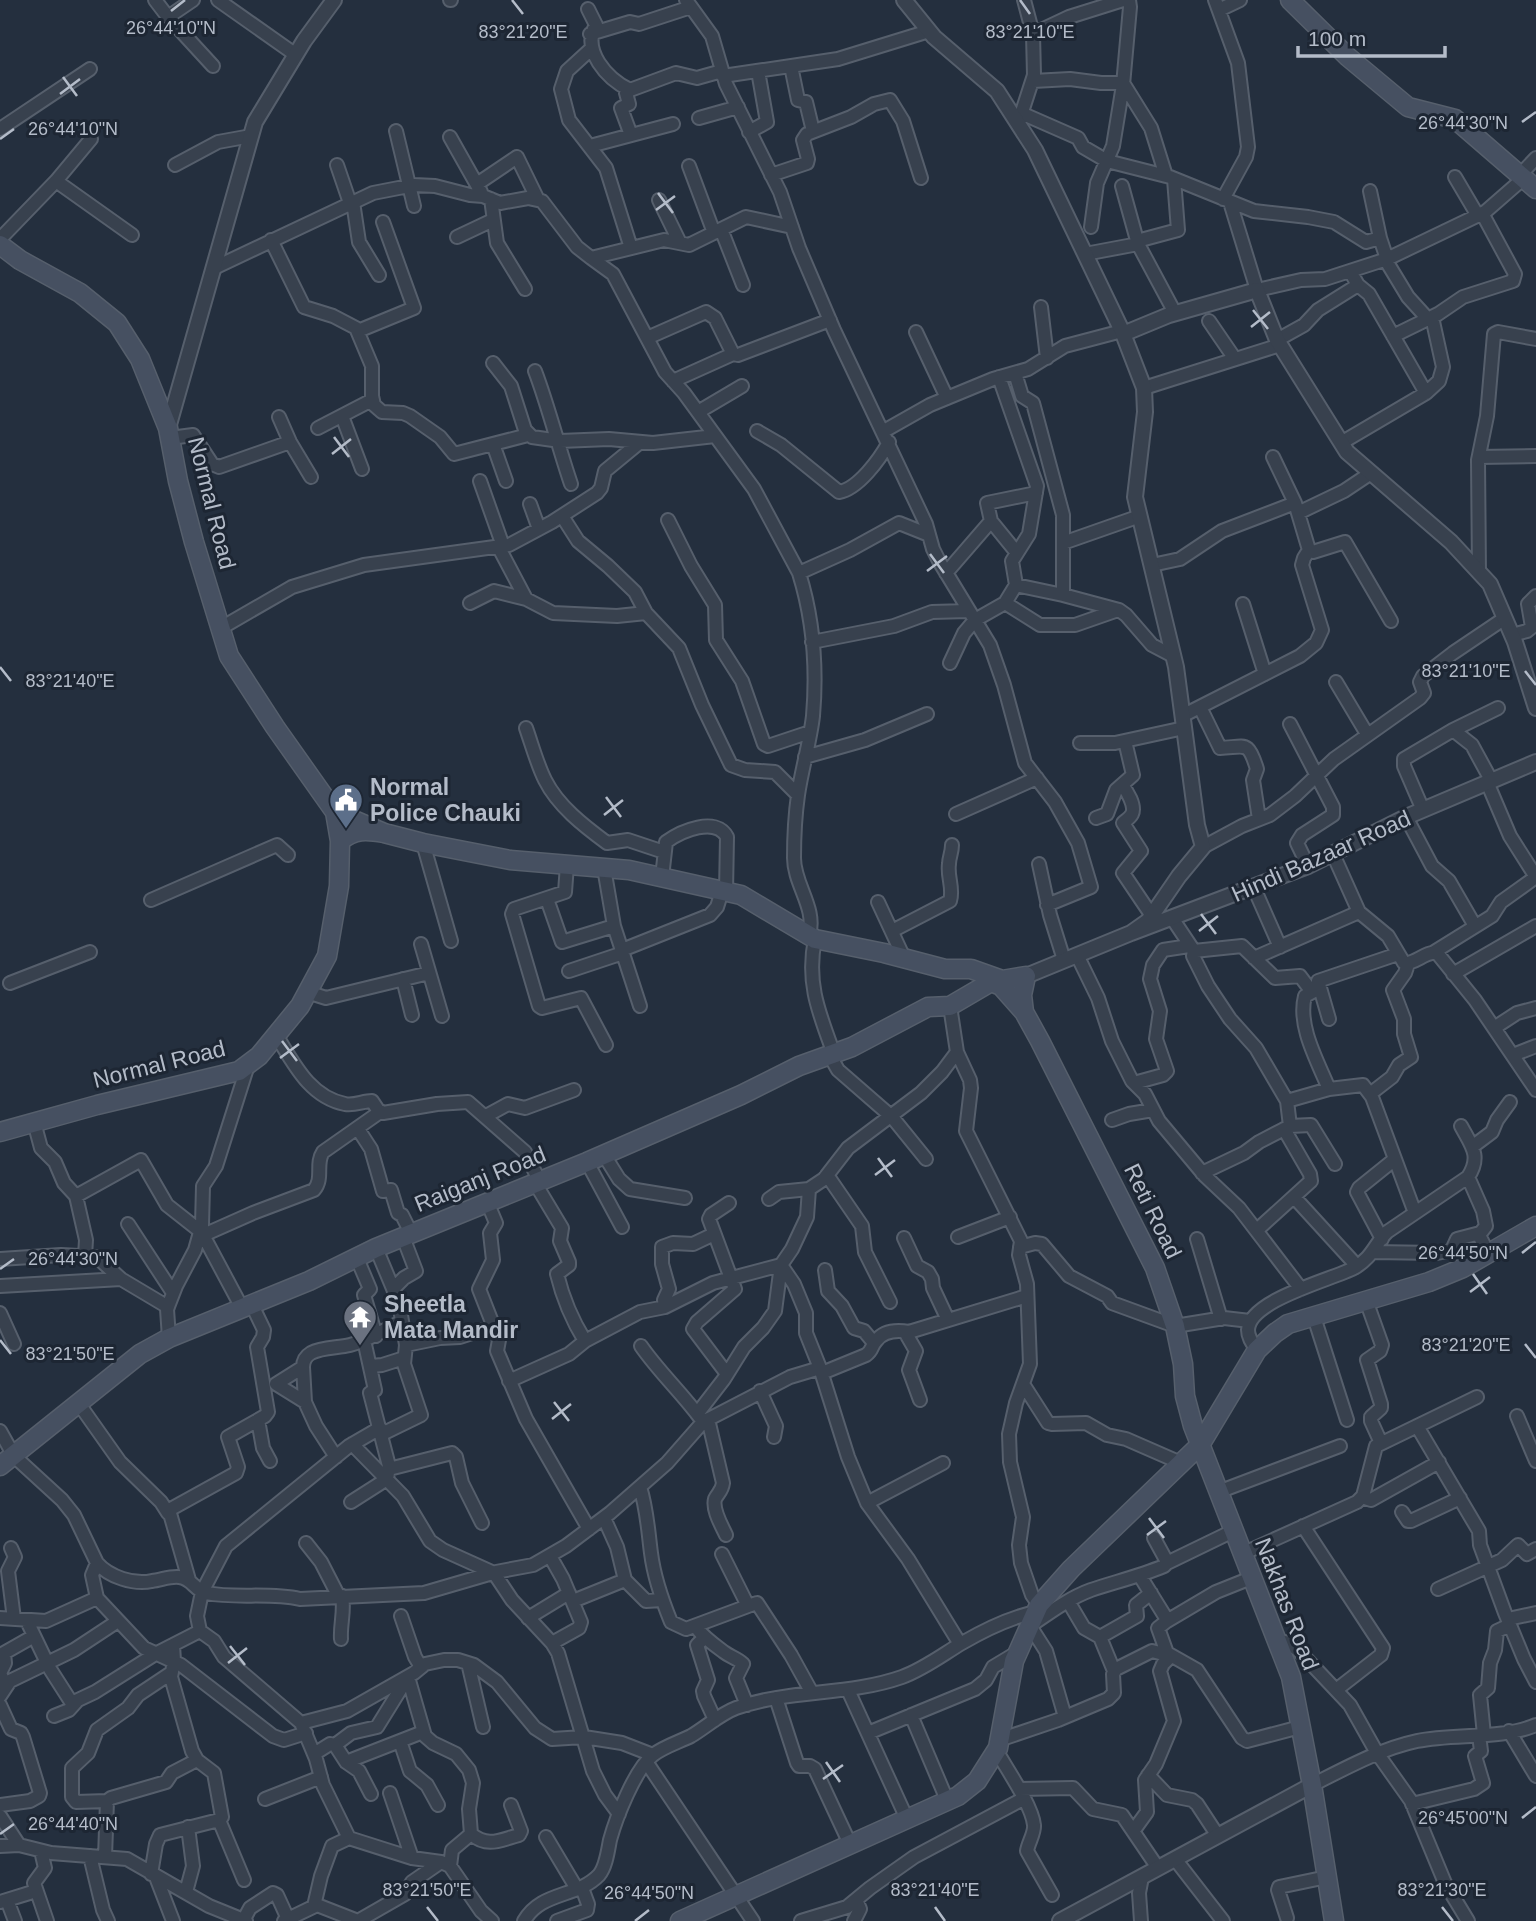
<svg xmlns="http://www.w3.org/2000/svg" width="1536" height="1921" viewBox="0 0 1536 1921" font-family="Arial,sans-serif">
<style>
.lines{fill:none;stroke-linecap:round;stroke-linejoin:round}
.minor-casing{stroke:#565f6c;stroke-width:16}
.tertiary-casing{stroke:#565f6c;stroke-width:18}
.secondary-casing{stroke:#565f6c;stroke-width:21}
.minor{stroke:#38414e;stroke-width:12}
.tertiary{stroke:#38414e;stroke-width:14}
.secondary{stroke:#465061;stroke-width:18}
.ticks{fill:none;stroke:#b4bcc9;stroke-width:2.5}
.labels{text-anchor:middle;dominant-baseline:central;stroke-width:6;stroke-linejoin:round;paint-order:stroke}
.street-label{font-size:23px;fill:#b4bcc9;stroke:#1d2633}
.poi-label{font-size:23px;font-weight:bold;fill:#b4bcc9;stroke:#1d2633;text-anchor:start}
.ticks-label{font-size:18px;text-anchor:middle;fill:#b4bcc9;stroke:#1d2633;stroke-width:6;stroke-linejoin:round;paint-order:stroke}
</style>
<rect width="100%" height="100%" fill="#242f3e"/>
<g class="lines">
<g class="minor-casing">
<path id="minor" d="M155,0L168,17
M193,0L168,17L213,66
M218,0L296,55
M450,0H451
M686,0L712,36L726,84L780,192L799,248L834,330L926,524L933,549L939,561L990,645L1004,685L1025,763L1055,802L1078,843L1091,887L1047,905
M1215,0L1238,63L1248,147L1246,157L1223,199
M588,9L596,25C581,50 607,79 630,90L676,73L697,78L722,71
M1219,10L1240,0
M590,34L630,22L639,24L691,7
M1033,34L1069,17L1123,0
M591,49L567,71L561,89L569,120L606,168L631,248
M791,66L798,100L806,102L813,131
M723,76L838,59L929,31
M1033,81L1070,79L1101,83H1123L1151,128L1166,176
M630,90L626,93L629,104L621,108L631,135
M1021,113L1078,138L1083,147L1107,161L1170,177L1254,211L1308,217L1334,222L1366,242L1380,238L1387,259L1485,212L1524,178
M699,118L738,107
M1020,118L1034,75L1033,34L1024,0
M0,129L90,69
M396,131L414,206
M749,132L767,122L758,71
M450,137L481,192
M590,146L673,124
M175,165L218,142L251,136
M337,165L350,203
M689,166L714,233
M771,175L807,163L808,159L803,140L807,134L851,117L874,104L890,100L903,121L921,178
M1520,175L1536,158
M1455,177L1478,216
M56,181L132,235
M477,184L517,157L538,200
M1122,186L1138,244L1175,313
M1370,191L1380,238
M491,199L497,243L525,289
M659,200L680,243
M353,202L359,242L379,275
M1230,202L1257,290L1301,280L1325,279L1387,259
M1091,227L1097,183L1113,146L1123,85L1130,7L1129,0
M721,229L743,285
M457,237L493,220
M0,239L56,181L91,139
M271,240L304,307L333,316L356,328L372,366V396L374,405L382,412L403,413L410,416L440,437L454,454L528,435
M1137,241L1178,230L1174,179
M1085,254L1138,244
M591,258L613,274L665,372L684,393L754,489L799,573C813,618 817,669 813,716C810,742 802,768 798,795C795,816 794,837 794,858C794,885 817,908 809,935
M1385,259L1408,297L1428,319
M214,268L373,193L414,185L435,186L470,195L483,196L500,203L528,198L542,201L577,247L591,258L664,240L689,245L746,217L792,227
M1041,307L1047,358
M1209,321L1235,359
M358,331L414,308L383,222
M916,332L947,398
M1393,336L1438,314L1463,297L1513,281L1515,274L1482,213
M647,338L706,312L715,318L733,354L738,355L830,320
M1277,340L1304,325L1318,310L1358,285
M493,363L511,386L525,430L532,437L560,441L609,439L653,443L715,436
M535,371C549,408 558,446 571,484
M1015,373L1022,396L1033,403L1063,515V595
M999,377L1037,486L1029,534L1012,561L1016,585
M673,381L733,354
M1144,388L1280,345
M1426,393L1439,381L1443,367L1432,317
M698,412L742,386
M342,416L362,469
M279,417L290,442L311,477
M318,428L372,400
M757,431L781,445L839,492C858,489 880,459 889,442
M884,431L930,405L993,379L1028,369L1065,346L1122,331
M170,438L193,435L212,464L219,467L290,442
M1341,443L1426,393L1369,294L1358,285L1350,271
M493,444L506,481
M1273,457L1295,503L1309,550L1313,552L1345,542L1391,621
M1479,457L1536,456
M480,481L503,546
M530,504L539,529
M1298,513L1344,491L1371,473
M562,516L578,541L608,566L635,592L646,613L679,648L702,705L731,765L745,770L775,772L798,795
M668,520L691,566L715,605L716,640L742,681L764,744L768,746L810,732
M991,521L1017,553
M1063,543L1140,516
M498,546L526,599
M1152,565L1180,559L1222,531L1295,503
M799,573L850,550L899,523L929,535
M946,573L991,521L987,503L1036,493
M1479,573L1478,460L1487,416L1494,334L1498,332L1536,339
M470,603L494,591L526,599L553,613L617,616L646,613
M1005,603L1040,625H1075L1118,610
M1243,604L1265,674
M221,628L292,587L364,565L509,545L552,522L597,493L601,488L605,471L639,443
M1512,635L1527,631L1532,627L1528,604L1536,596
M812,642L894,626L932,612L968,611
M950,663L964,633L975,620L1005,603L1016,585L1063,595L1119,610L1126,615L1152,645L1173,656
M1336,682L1367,734
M1200,707L1220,748C1246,747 1248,740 1257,769L1253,780L1259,819
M1182,716L1300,656L1316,643L1322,630L1302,565L1304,558L1309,550
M1290,724L1333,807V815L1302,835L1297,843L1308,866
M526,728C532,745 537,764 545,780C558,806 584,826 607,843L628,840L664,852
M1453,730L1498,708
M1080,743H1115L1184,728
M805,757L865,740L927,714
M1487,782L1510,836L1536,877
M1122,785C1127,791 1136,806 1132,814C1130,818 1126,820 1123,823L1141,851L1123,873L1152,916
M1423,810L1404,766V759L1453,730L1472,745L1491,780
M956,814L1037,778
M1406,817L1432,866L1449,881L1475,926
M1096,818L1107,814L1116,790L1133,775L1125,741
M423,843L451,941
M1203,847L1242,826L1270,815L1295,796L1334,759L1420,698L1424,693L1420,682L1423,676L1453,653L1505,618
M1333,854L1359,912L1388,936L1404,963C1416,964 1425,951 1437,953L1475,1000L1536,1090
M1039,864L1050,915L1064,960
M567,865L565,892L514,909L512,914L539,1006L542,1008L581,998L606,1045
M604,868L614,926L640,1006
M662,877L666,842C681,831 716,816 727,837L726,892
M1254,888L1280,947
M547,899L562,942L614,926
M151,900L277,845L288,855
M878,902L904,958
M1172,918L1194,951L1242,946L1275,978L1300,976L1312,992
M892,931L950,901C954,888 947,877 949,864C949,857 952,853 952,845
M815,939C806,983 819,1013 834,1054
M421,944L442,1016
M622,950L710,915L717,907L722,891
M1194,951L1193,956L1208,986L1230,1019L1256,1048L1287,1101
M1434,952L1492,916L1501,902L1536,877
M1077,955L1098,998L1112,1041L1132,1081L1145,1094L1159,1121L1205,1176L1239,1208L1301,1289
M1254,958L1359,912
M569,971L623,953
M1453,974L1536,926
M403,979L412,1015
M10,983L90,952
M1318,989L1305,996C1297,1026 1318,1062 1329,1089
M307,992L326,998L429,973
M950,1006L957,1052L970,1080L971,1088L966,1131L1021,1241L1019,1255L1027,1284L1030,1364L1016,1403L1009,1434L1010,1462L1023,1517L1019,1545L1021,1563L1032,1595L1039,1605
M1329,1019L1318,981L1398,954
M1494,1028L1517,1013L1536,1008
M276,1035C293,1062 309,1097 345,1104C354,1106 363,1101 372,1101L378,1110L383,1113L437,1104L468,1102L525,1152L540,1182
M1513,1055L1536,1046
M830,1056L838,1070L892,1117L926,1159
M1134,1083L1163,1075L1167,1071L1156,1039L1160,1011L1150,979L1153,965L1163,950L1189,946
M1370,1094L1392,1077L1399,1065L1411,1057L1404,1034V1019L1393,990L1405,973L1408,964
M486,1116L508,1104L525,1108L574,1090
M1112,1120L1129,1114L1153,1110
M34,1122L41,1148L55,1162L64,1183L76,1196L141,1160L167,1205L200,1231
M1290,1126L1311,1125L1335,1164
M358,1129L371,1149L383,1191L391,1190L398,1213L402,1215L411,1233
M1472,1147L1492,1132L1497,1120L1510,1102
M604,1155L619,1179L630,1189L685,1198
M587,1162L622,1227
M1202,1173L1244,1153L1259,1142L1290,1126L1287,1101L1329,1089L1363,1085L1372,1097L1415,1213
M827,1175L862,1226L865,1252L890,1302
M1468,1177L1483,1211L1486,1226L1479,1235L1488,1253
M76,1196L86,1240L85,1256
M1294,1197L1357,1266
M769,1199L779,1192L809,1189
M488,1204L496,1223L490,1233L493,1260L479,1289L499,1340L497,1351L526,1419L589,1529
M128,1224L173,1293
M1257,1230L1311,1181L1310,1174L1284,1129
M203,1235L242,1308
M199,1237L253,1213L314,1190C324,1178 315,1164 323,1152L380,1112
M958,1237L1010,1217
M904,1238L917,1266L928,1272L932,1279L933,1288L948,1320
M1197,1239L1221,1319
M1382,1239L1357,1192L1359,1188L1395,1159
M1020,1247L1035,1243L1042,1244L1069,1276L1107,1296L1112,1303L1175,1326L1224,1318L1250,1321
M376,1248L399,1303L406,1345
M1373,1252L1437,1253L1452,1250L1457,1239L1480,1233
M356,1256L370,1289L364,1295L376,1336
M0,1259L61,1255L97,1257L121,1279L168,1307
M825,1270L828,1291L842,1306L854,1328L864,1331L874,1343
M0,1286L121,1279
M393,1289L404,1278L416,1271L403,1237
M1367,1303L1382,1345L1380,1351L1367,1360L1381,1404V1408L1371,1417V1421L1381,1443
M665,1307L664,1300L669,1289L662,1264V1247L673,1243L693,1244L714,1234
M0,1313L14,1344
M1314,1317L1347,1420
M905,1332L916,1351L909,1370L920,1400
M169,1338L167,1309L176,1286L195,1250L202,1225L203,1186L216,1166L248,1065
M585,1341L640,1312L665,1307L713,1283L781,1265L794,1284L806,1313V1333L820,1368
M641,1346C659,1372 682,1393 701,1419
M1257,1350C1253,1344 1248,1338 1248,1330C1249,1300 1331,1280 1354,1268C1373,1257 1374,1245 1387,1232L1468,1177C1482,1156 1471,1145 1461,1126
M371,1366L382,1365L404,1358
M303,1367C303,1361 306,1356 311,1353C322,1347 338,1348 350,1345C370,1340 383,1330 401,1322
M822,1373L866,1355C873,1350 871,1346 876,1341C884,1330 897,1330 909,1332L1027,1296
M727,1374L693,1329L697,1322L735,1289L709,1219L711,1215L729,1203
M509,1381L569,1354L585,1341C572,1320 563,1299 557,1274L569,1265V1262L560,1241L562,1228L535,1183
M1023,1384L1048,1423L1052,1424L1086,1423L1107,1435L1126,1439L1181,1463
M760,1391L776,1426L774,1437
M305,1402L276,1384L303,1367L305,1402L316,1426L336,1457
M79,1404L120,1462L161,1502L168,1513
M697,1414L724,1379L744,1347L763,1328L775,1311L781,1265L792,1249L807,1217L809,1189L824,1179L848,1148L921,1093L942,1072L957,1052
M1517,1416L1536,1461
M708,1419L723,1483C722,1491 718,1493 715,1499C712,1510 722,1526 726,1535
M258,1420L263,1448L270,1461
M1417,1426L1479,1531L1480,1545L1505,1613L1524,1659L1536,1682
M380,1428L349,1446L226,1546L202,1592L197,1616L200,1631L214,1641L224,1657L301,1723L316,1759L323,1785L349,1838L412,1858L441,1862L450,1866L481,1911L492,1921
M0,1431L14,1456L62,1500L74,1515L97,1563C109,1577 134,1585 152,1581C161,1580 170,1576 179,1577C192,1578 195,1591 206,1593C237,1599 269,1592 300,1599L424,1593L496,1572L533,1565L566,1546L610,1513L667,1463L703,1422L790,1377L820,1368L848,1457L867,1503L908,1559L960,1644
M382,1434L421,1415L404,1364L406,1345L440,1338L460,1337L494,1326
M352,1444L403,1496L430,1541L443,1550L494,1573L512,1600L552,1643L558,1653L593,1771L605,1795L619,1814
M389,1469L452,1453L456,1457L462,1483L482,1523
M640,1487C647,1509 648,1530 651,1553C654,1577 662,1600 671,1622L686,1629L748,1606
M1218,1492L1340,1446
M1362,1497L1371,1500L1439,1462
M351,1502L387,1479L389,1466L370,1393L375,1390L364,1340
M867,1503L943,1463
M1402,1512L1408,1521H1411L1460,1498
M1303,1526L1383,1648L1381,1655L1336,1690
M306,1543L321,1562L339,1597
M11,1548L15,1557L8,1571L14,1619
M722,1554L748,1606L757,1603L791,1655L812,1693
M1242,1554L1357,1502L1363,1496L1376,1446L1477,1397
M550,1556L563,1579L581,1622L579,1628L552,1643
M97,1563L92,1575L97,1598L144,1648L181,1665L273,1736L284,1740L306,1733
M1167,1563L1233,1531
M1140,1576L1166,1618L1167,1621L1158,1628L1167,1653L1197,1670L1242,1738L1247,1741L1300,1727
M189,1580L169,1510L236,1473L238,1467L228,1437L265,1416L268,1412L257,1347L263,1337L264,1330L252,1305
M625,1580L646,1601L662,1600
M1438,1589L1502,1560L1518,1545L1527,1554L1536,1549
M573,1601L625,1580L617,1547L604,1518
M1068,1601L1084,1628L1100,1637L1114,1671
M401,1616L415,1657L421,1667
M0,1618L46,1621L97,1598
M528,1618L569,1593
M1508,1619L1536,1613
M27,1621L50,1669L73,1705
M1167,1621L1216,1592L1251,1578
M695,1626C703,1637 713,1644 724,1652C730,1657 737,1658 743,1664L736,1678L747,1705
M1100,1637L1137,1616L1136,1605L1151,1593
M704,1638L697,1645L708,1680L703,1691L704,1696L715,1720
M341,1639C340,1624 345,1611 342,1596
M1276,1640L1289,1643L1299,1651L1350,1705L1377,1753L1411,1801L1445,1883L1468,1921
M468,1663L483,1727
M408,1677L425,1736L433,1743L456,1754L469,1770L473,1783L469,1809L471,1834L452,1850L450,1866
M6,1687L0,1673L5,1663L4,1653L34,1636
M848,1690L907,1819
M0,1696L10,1681L74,1650L118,1621
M776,1698L797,1763L799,1766H810L815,1769L850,1844
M0,1705L11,1729L21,1733L23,1737L40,1793L39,1796L30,1801L0,1805
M911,1715L947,1800
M54,1716L69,1710L78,1700L95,1692L157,1653L200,1631
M1065,1717L1046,1651L1030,1626C1049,1613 1069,1598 1091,1590C1115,1582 1140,1576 1164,1566L1167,1563L1166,1560L1154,1538
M301,1723L347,1711L414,1673L425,1664L444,1660H458L474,1665L497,1682L535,1728L552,1739L584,1737L622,1743L653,1755
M1509,1731L1536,1776
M868,1733L975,1689L986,1680L993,1667L1018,1652
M1484,1735L1480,1695L1488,1688L1490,1663L1495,1650L1497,1631L1510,1625
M999,1740L1058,1720L1108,1699L1114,1693L1113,1674L1116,1669L1152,1651L1171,1656L1163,1664L1160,1671L1174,1721L1156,1764L1145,1780L1147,1812L1134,1830
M400,1741L410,1771L427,1785L438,1805
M335,1745L351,1733L377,1727L408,1677
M996,1750C1006,1768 1032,1805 1034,1825C1035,1833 1028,1843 1027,1851L1052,1895
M314,1754L330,1744L335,1745L346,1762L359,1771L371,1794
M346,1762L423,1732
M647,1763L753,1921
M1148,1775L1167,1795L1192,1800L1197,1804L1218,1836
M1312,1785C1346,1768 1380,1749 1417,1741C1455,1733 1500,1740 1536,1725
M1019,1789L1073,1788L1093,1809L1122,1815L1158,1868
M390,1793L412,1858
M265,1799L321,1777
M107,1801L76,1802L72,1797V1768L88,1753L97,1730L128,1708L138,1695L171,1673
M1412,1804L1474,1789L1483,1783L1475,1756L1481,1751L1479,1735
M0,1816L19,1845
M219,1820L244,1880
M471,1834C488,1848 500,1840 519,1835L521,1831L511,1805
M546,1837L577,1889
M0,1846L19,1845L51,1853L127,1859L209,1906L246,1921
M41,1851L45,1868L34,1883L47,1921
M90,1856L103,1910L108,1921
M105,1857L107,1801L111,1798L166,1782L172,1773L197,1760
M1175,1859L1223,1921
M151,1874L156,1844L160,1835L219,1820L222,1817L214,1773L197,1760L192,1751L171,1677L174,1661L173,1645
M156,1877L173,1921
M186,1892L193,1866L188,1827
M7,1900L15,1921
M0,1902L36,1891
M314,1906L321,1876L332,1846L349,1838
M1287,1918L1278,1890L1279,1887L1327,1877
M244,1919L250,1908L273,1893L277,1895L288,1919
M284,1921L317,1905L358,1921L405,1894L412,1882L441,1862
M524,1921C541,1891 577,1898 599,1875C606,1867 608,1850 610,1840C616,1818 635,1769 653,1755C663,1747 679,1742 691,1736C706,1727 720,1714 736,1708C790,1689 848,1696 902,1677C924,1669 942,1655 962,1643C986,1629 1009,1618 1035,1612
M557,1921L587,1910L588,1904L582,1888
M801,1921L847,1907L870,1888L914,1857L1023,1799
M854,1921L860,1909L856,1900
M1141,1921L1139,1893L1142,1877"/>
</g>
<g class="tertiary-casing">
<path id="tertiary" d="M904,0L934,37L997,91L1035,150L1122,331L1144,388L1145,412L1135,497L1176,667L1197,825L1203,847L1179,876L1148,921L1131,933
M1123,334L1169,315L1257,290L1277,340L1347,452L1451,542L1490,584L1515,642L1536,708
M168,428L255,122L304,41L334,0
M1026,976L1131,933L1308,866L1406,817L1536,762
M1060,1921L1312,1785"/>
</g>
<g class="secondary-casing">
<path id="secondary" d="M1290,0L1348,57L1408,107L1455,119L1536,189
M0,245L20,260L80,293L117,323L140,359L168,428L178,481L194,542L229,656L275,727L335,812
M384,833C366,830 355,829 340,841L335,812L384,833L423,843L510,860L629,870L741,895L815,939L884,953L945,969H971L1002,980
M1026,976L1022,995L1024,1012L1001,986L1002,980Z
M1024,1012L1040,1041L1155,1268L1175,1326L1183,1364L1185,1396L1193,1426L1291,1677L1312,1785L1334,1921
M0,1132L97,1105L239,1071L259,1056L300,1006L327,956L339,886L340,841
M0,1466L140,1354L169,1338L309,1281L376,1248L587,1162L741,1095L799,1066L852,1047L928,1007L950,1006L991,982L1001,986
M680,1921L958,1796L977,1781L998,1748L1014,1661L1039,1605L1071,1569L1200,1445L1257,1350L1275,1333L1288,1324L1429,1282L1463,1268L1536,1226"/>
</g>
<use href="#minor" class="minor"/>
<use href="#tertiary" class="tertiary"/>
<use href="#secondary" class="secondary"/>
</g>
<path class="ticks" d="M512,0L523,14M1020,0L1030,14M171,11L185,0M63,77L77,96M60,94L80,79M1522,122L1536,112M0,139L14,129M658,193L673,213M656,210L675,196M1253,310L1268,329M1251,327L1270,312M334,437L349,457M332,454L351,439M930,554L944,573M927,571L947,556M0,667L11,681M1525,671L1536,685M606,797L621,817M604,815L623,800M1201,914L1216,934M1199,931L1218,916M282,1041L297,1061M280,1058L299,1044M878,1158L892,1177M875,1175L895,1160M1522,1253L1536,1242M0,1269L14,1259M1473,1274L1487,1294M1470,1292L1490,1277M0,1340L11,1354M1525,1344L1536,1358M554,1402L569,1421M552,1419L571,1404M1149,1518L1164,1538M1147,1535L1166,1521M230,1646L245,1665M228,1663L247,1648M826,1762L840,1782M823,1779L843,1765M1522,1818L1536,1807M0,1834L14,1824M427,1907L438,1921M935,1907L945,1921M1442,1907L1453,1921M635,1921L649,1910"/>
<defs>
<g id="civic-pin" transform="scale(1.75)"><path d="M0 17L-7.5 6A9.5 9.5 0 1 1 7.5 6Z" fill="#5c6f8a" stroke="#1d2633"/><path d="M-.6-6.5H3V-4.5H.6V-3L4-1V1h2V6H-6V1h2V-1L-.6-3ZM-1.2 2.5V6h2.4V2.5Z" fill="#fff"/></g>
<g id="temple-pin" transform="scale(1.75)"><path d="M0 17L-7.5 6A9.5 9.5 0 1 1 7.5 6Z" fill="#6b7280" stroke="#1d2633"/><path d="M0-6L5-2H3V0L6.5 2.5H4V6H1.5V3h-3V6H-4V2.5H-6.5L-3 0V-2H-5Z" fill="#fff"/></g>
</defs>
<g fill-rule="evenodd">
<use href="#civic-pin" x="346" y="800"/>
<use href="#temple-pin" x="360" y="1317"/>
</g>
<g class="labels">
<g class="street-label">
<text transform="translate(212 503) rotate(76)">Normal Road</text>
<text transform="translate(1321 856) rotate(-24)">Hindi Bazaar Road</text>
<text transform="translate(159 1064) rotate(-14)">Normal Road</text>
<text transform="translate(480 1179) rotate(-22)">Raiganj Road</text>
<text transform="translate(1153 1211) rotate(64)">Reti Road</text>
<text transform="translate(1287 1604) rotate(69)">Nakhas Road</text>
</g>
<g class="poi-label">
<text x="370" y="787">Normal<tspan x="370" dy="26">Police Chauki</tspan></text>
<text x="384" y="1304">Sheetla<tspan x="384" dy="26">Mata Mandir</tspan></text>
</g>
</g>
<g class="ticks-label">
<text x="171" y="34">26°44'10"N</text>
<text x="1030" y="38">83°21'10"E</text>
<text x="523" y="38">83°21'20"E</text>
<text x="1463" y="129">26°44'30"N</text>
<text x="73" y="135">26°44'10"N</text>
<text x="1466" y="677">83°21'10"E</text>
<text x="70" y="687">83°21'40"E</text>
<text x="1463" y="1259">26°44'50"N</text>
<text x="73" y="1265">26°44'30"N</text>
<text x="1466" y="1351">83°21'20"E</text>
<text x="70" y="1360">83°21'50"E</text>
<text x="1463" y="1824">26°45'00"N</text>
<text x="73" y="1830">26°44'40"N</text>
<text x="427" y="1896">83°21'50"E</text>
<text x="935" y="1896">83°21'40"E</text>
<text x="1442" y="1896">83°21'30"E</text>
<text x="649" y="1899">26°44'50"N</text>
</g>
<path d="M1298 46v10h147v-10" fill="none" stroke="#b4bcc9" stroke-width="3.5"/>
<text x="1308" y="46" font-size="21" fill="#b4bcc9" stroke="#1d2633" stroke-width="5" paint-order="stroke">100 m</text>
</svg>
